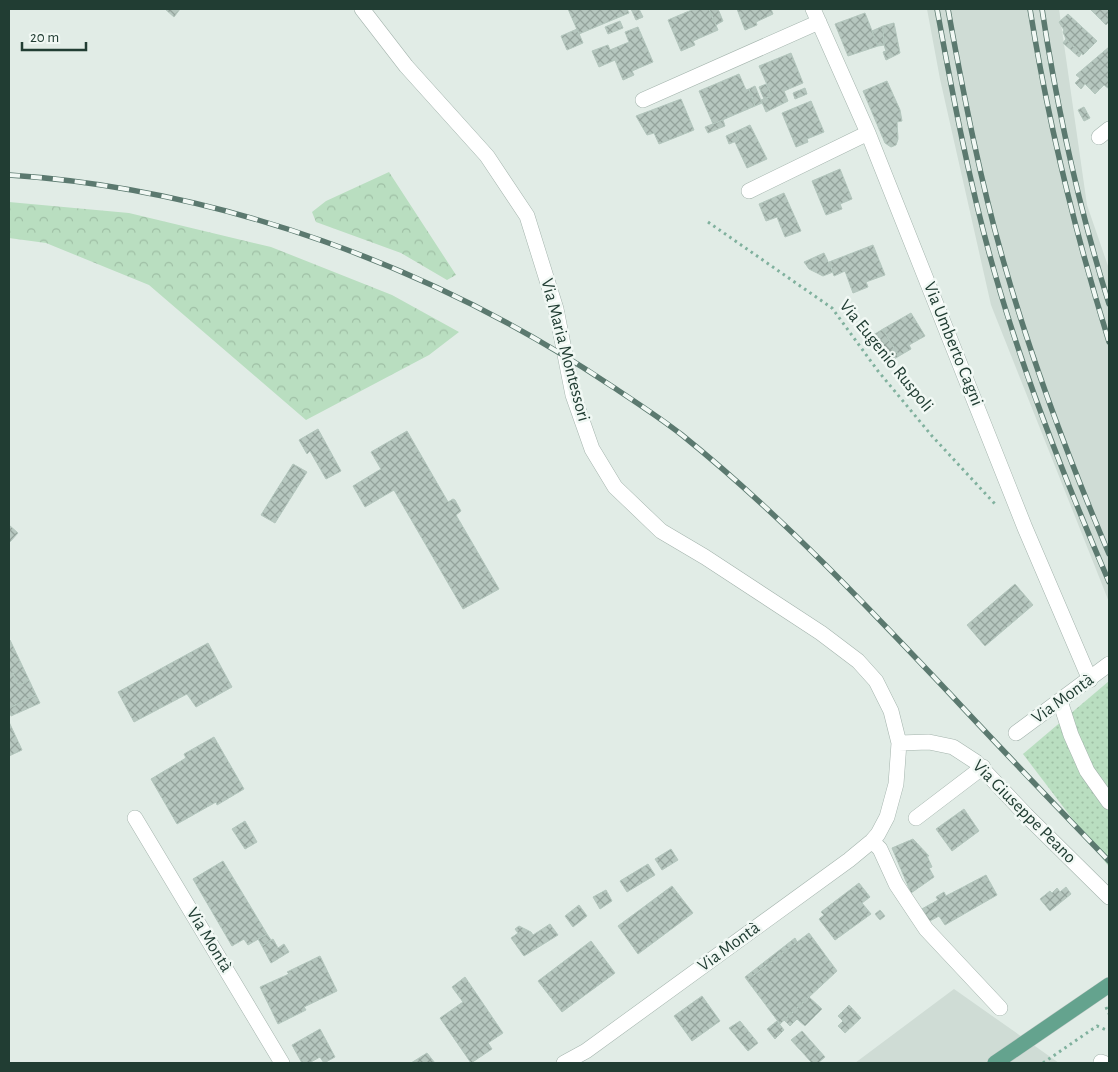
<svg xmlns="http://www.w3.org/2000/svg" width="1118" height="1072" viewBox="0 0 1118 1072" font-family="'Alegreya Sans',sans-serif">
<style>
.built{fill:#cfdcd5}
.grass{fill:url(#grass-dots)}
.forest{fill:url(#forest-crowns)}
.building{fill:url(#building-cross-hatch);stroke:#b3c6bd}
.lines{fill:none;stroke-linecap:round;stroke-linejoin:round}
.minor-casing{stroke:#a4b4ad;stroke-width:16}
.major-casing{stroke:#c1c9c6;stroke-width:16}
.path{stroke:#80b19e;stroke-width:3;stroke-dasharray:2.5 4;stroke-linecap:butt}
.minor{stroke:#fff;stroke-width:15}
.major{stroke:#64a38e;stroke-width:15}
.rail-casing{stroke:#5b796f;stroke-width:5.5}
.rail{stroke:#f1f8f4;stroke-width:4;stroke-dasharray:11;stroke-linecap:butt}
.labels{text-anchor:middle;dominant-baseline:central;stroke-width:5;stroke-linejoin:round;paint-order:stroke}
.street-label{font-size:18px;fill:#213d33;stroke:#f1f8f4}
</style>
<defs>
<pattern id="grass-dots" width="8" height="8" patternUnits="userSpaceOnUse" patternTransform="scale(1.25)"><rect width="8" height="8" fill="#b9dec0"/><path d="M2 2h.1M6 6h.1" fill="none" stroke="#9fbfa5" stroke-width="1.8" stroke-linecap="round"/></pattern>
<pattern id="forest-crowns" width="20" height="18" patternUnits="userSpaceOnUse" patternTransform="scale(1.25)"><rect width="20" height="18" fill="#b9dec0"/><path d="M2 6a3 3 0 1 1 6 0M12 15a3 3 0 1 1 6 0" fill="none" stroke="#9fbfa5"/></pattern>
<pattern id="building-cross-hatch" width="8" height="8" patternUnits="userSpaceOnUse" patternTransform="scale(1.25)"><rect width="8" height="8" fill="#b6c7bf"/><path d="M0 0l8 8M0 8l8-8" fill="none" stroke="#94a39c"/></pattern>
</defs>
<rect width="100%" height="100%" fill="#e1ece6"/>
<path class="built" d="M927,9H1059L1087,205L1109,269V602L991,305L940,79Z
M954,989L1059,1063H855Z"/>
<path class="grass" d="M1109,681V867L1023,754Z"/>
<path class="forest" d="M389,172L456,275L447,280L401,253L316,222L312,212L326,201Z
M9,202L129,213L271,247L392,295L459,332L429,355L306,420L149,285L46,243L9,238Z"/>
<path class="building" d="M165,9H180L174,17Z
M568,9H627L629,13L579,34Z
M631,9H639L643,17L636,20Z
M694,9H709L718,30L693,41L695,45L681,51L668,20Z
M709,9H718L723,21L716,25Z
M737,9H771L773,14L756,22L757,25L745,30Z
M1090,9H1109V22L1106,25Z
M865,13L878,46L848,56L835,24Z
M1068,14L1097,41L1083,55L1066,39L1063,32L1064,30L1059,22Z
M620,21L623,28L608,34L605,27Z
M894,23L900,53L886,60L883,52L886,51L884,45L883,26Z
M883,26L884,45L878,46L872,31Z
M638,27L653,62L632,71L634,75L623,80L615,60L599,67L592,51L608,45L610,50L629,42L625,32Z
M577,29L583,43L567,50L561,36Z
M1066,39L1081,54L1079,57L1063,43Z
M1109,47V89L1104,85L1095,94L1085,84L1081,89L1075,83L1080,78L1076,75Z
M791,53L803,83L784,91L788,101L766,112L761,100L772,96L759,66Z
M739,74L746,90L749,89L755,106L713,124L699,91Z
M887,81L900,110L902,121L897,122L898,139L896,145L891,147L885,143L863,91Z
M766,84L772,96L764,99L759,87Z
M755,86L762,103L755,106L749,89Z
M805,88L807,94L795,99L793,93Z
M681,99L694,130L659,144L654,133L647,135L636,116Z
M811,101L824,132L807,139L808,142L796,147L782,113Z
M1084,107L1090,118L1084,121L1078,110Z
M723,120L725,126L708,133L705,127Z
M750,125L767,159L747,168L735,142L739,140L735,132Z
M735,132L739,140L729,144L726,136Z
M840,169L852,199L840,204L842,209L826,215L812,181Z
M784,193L801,231L785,237L777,217L766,221L759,204Z
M873,245L885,275L866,282L868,287L853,293L845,271L834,276L829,262Z
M824,253L833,272L823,276L809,269L804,262Z
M911,313L925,336L909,345L911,349L899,356L883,329Z
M883,329L889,340L875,350L867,339Z
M889,340L899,356L888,363L887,360L882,362L875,350Z
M318,429L341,471L326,479L310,451L307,454L299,440Z
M407,431L448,502L453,499L455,500L461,511L456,515L499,589L463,609L394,490L365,507L353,486L381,469L371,452Z
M293,464L307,472L275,523L261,515Z
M9,525L18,533L9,543Z
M1015,584L1033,605L985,646L967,625Z
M10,640L29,680L18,686L13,673L9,675V641Z
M208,643L232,687L196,707L187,694L134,722L118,692Z
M13,673L18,686L29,680L36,695L9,708V675Z
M36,695L40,703L11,716L9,708Z
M9,722L22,750L9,756Z
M214,737L244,789L217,805L216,802L177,824L151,779L186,758L184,754Z
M964,809L979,831L952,851L936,829Z
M245,821L257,842L245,849L232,829Z
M913,839L929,856H927L932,867L929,868L934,877L911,893L892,848Z
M671,849L678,860L662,870L655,859Z
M223,861L267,934L248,945L244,939L232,946L193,879Z
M648,864L655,875L627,892L620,881Z
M986,875L997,895L950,922L945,925L939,916L928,922L920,910L938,900L936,897L944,892L946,896Z
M859,883L870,897L862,903L871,914L835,940L819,919L824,915L821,912Z
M672,886L693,913L638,954L618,926Z
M1066,887L1071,894L1050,911L1040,899L1050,891L1052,893L1057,888L1060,892Z
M606,890L612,901L600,909L593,897Z
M579,905L587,916L573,927L565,916Z
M880,910L885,916L880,920L875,914Z
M550,924L558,935L524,956L511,938L518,933L515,929L519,926L531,932L533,935Z
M809,933L837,971L780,1024L747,980Z
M267,934L271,940L262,946L258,939Z
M795,938L797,942L747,980L745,977Z
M273,939L278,948L284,944L289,952L271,963L262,946Z
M591,941L615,973L562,1012L538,981Z
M320,956L337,991L304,1007L306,1010L278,1024L260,987L289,974L287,972Z
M465,977L503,1033L488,1043L492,1049L471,1063L440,1018L463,1002L452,987Z
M702,996L720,1021L692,1041L674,1016Z
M809,997L822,1009L805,1026L797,1019L790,1026L784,1020Z
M849,1005L861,1018L845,1033L838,1026L843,1021L838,1016Z
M740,1021L758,1043L748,1051L729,1028Z
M777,1021L784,1030L775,1039L767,1029Z
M320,1029L335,1057L324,1063L320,1057L309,1063H302L292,1045Z
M802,1031L825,1057L818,1063H812L791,1040Z
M427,1053L435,1063H411Z"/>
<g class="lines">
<g class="minor-casing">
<path id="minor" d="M362,9L406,66L487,156L527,216L556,309L573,395L592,449L615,487L661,531L705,557L821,633L858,661L876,681L891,711L899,743L896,784L887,817L878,834L872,841L849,860L586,1051L564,1063
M813,9L868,133L1025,528L1090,680
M643,100L819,22
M1099,137L1109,129
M749,191L868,133
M1060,701L1071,735L1087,771L1109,802
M1016,733L1109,664
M899,743L929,742L953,747L976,762L1026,815L1109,897
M135,818L282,1063
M916,818L983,767
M872,841L880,849L896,884L926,929L1000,1008
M1101,1062L1104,1063"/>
</g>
<g class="major-casing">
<path id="major" d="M995,1063L1109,985"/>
</g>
<path class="path" d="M708,222L832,308L878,371L932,436L995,504
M1106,1007L1109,1014
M1043,1063L1097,1026L1109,1031"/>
<use href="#minor" class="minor"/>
<use href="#major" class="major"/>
<g class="rail-casing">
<path id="rail" d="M937,9C953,97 970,187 995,274C1025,379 1066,482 1109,582
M948,9C964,97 981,185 1006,270C1034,367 1070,462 1109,554
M1030,9C1048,122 1075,232 1109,342
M1042,9C1057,108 1079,208 1109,304
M9,175C221,189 434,267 610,385C634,401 659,417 682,435C780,514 866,605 952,696C1004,752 1056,806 1109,861"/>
</g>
<use href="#rail" class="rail"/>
</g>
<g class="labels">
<g class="street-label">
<text transform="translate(953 344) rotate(68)">Via Umberto Cagni</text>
<text transform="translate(565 350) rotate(75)">Via Maria Montessori</text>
<text transform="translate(886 356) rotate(51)">Via Eugenio Ruspoli</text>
<text transform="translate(1063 699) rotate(-36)">Via Montà</text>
<text transform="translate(1024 812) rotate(45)">Via Giuseppe Peano</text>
<text transform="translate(209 940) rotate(59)">Via Montà</text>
<text transform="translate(729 947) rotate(-36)">Via Montà</text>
</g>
</g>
<rect width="1118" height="1072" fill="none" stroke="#213d33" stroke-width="20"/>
<path d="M22 42v8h64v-8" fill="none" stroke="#213d33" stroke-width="2.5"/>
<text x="30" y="42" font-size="15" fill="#213d33" stroke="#f1f8f4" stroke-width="4" paint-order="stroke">20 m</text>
</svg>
